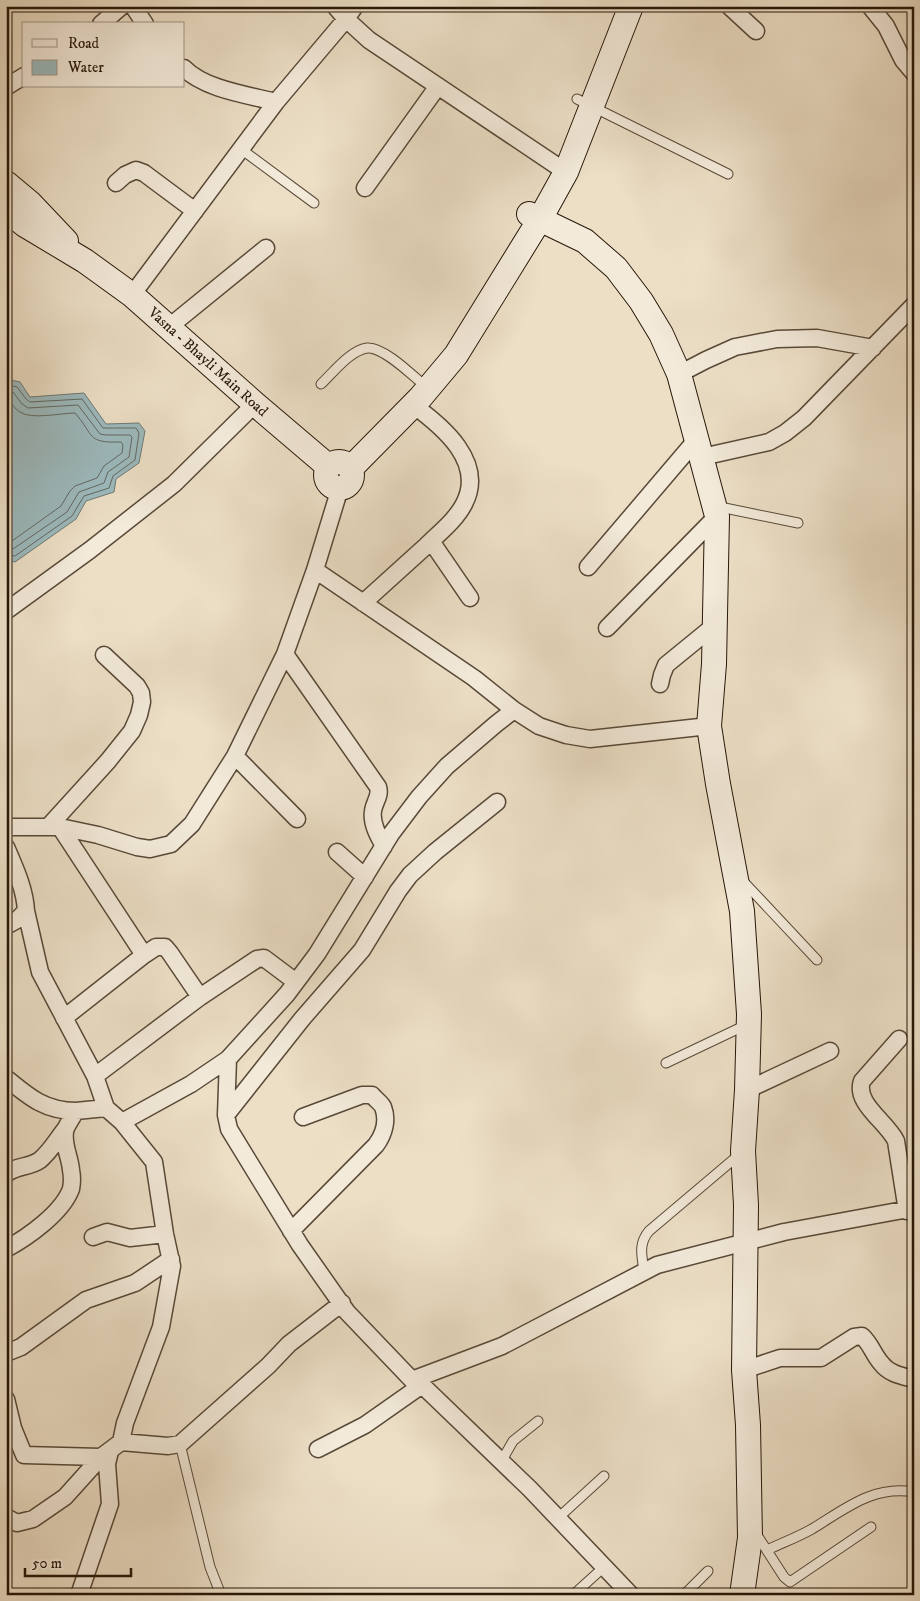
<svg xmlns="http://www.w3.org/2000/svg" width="920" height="1601" viewBox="0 0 920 1601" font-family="'IM FELL DW Pica',serif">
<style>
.water{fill:#9cbabe;stroke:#6d7975}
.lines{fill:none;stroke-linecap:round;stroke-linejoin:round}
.shore{stroke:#626863;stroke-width:1}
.lane-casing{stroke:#584938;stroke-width:11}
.street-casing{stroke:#584938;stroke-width:19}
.secondary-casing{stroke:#271708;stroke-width:26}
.lane{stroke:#f3eada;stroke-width:9}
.street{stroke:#f3eada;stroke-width:16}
.secondary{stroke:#f3eada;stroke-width:24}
.labels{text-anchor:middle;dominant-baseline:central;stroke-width:5;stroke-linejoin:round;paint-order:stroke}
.street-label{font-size:15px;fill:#271708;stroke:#f3eada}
</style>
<rect width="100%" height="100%" fill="#ecdfc6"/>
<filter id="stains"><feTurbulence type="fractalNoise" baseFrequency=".004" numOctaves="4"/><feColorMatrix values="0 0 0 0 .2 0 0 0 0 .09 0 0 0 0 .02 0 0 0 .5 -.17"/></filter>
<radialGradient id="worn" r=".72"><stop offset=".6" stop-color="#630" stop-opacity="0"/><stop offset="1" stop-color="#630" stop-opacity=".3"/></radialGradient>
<path class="water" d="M6,379L20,382L30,397L84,393L106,424L139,423L145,431L139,463L116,479L114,492L86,501L76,519L15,562L6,560Z"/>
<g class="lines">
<path class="shore" d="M6,384L17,387L26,399L30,402L82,399L103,428H136L139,433L135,460L113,476L109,488L84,496L72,516L15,556L6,555
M6,391L13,392L22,404L28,408L78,405L100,434L106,435H130L132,437L129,457L108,472L104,483L79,492L67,512L13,549H6
M6,398C12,402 14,409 20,412C31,420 61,413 75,413C95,436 86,443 121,442L123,445L122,453L104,466L97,478L75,486L70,491L61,506L12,541L6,542"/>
<g class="lane-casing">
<path id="lane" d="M577,99L728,174
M241,149L314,203
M321,384C333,373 349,351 367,348C383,346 413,376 425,386
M715,506L798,523
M742,880L817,960
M666,1063L746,1025
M644,1271C642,1256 638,1244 649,1231L740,1154
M180,1444L210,1567L221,1595
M501,1462L513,1441L538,1421
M558,1518L604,1476
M755,1532L784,1577L790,1582L871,1527
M767,1550C782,1543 798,1537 812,1529C845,1509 873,1485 914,1492
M573,1595L604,1567
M684,1595L708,1571"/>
</g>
<g class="street-casing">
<path id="street" d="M133,6L145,24
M335,6L346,19L355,6
M729,6L756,31
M870,6L886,26L903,60L914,73
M101,24L122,6
M184,68C204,89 248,95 276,102
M6,87L24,76
M116,183L125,175L136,170L144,173L195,211
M365,188L438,86
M132,295L276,102L346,19L369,40L566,172
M169,327L266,248
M679,374L706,360L735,347L777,339L817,338L873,348
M702,457L769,442L785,433L804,418L914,305
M431,541L470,598
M588,567L697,439
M315,570L474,678L514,710L539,726L566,735L590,739L709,726
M363,603C384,584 405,565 426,546C439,533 455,521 464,504C486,462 442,426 413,405
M6,611L90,550L174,484L255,404
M607,628L717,516
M285,654L378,787C381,796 374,802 373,811C371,823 378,836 384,846
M660,684L662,675L666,665L715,625
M235,756L297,819
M49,826L108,761L132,731L139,715L142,702L141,693L137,686L104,655
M6,827H60L98,835L137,847L150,849L171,844L192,824L235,756L285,654L315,570L340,488
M60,827L144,955L64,1018
M6,847C15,868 25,889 26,911L17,920L6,926
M337,852L365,877
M26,911L40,972L95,1076L106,1108L122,1122L191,1084L228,1059L287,994L317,954L391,834L419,797L447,766L496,724L514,710
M144,955L156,947H165L170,953L200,997
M899,1039L862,1081C854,1103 887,1122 896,1141L907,1211
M228,1059L226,1115L229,1129L300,1245L347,1312L412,1380L422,1385L530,1489L631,1595
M95,1076L200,997L257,959L264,958L296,982
M6,1078C29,1097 45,1111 76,1111
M747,1090L830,1051
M226,1115L302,1019L362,950L398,891L410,875L435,852L497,802
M6,1174C16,1165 29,1168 40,1160C50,1152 58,1138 66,1128
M291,1231L376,1145C384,1134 388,1120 383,1107C381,1103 375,1099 372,1095H362L303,1117
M93,1237L107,1232L130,1238L165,1234
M6,1249C28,1237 62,1213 71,1189C72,1184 72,1175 71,1170C70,1156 61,1141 66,1128C69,1122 73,1116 76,1111L106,1108
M6,1353L21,1347L86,1300L135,1283L171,1259
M744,1370L780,1358H821L854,1337L862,1336C871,1344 873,1354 881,1363C889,1374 902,1376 914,1379
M412,1380L502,1346L657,1265L784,1232L914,1208
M6,1399L13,1428L24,1455L101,1457L121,1442L125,1423L161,1327L172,1266L165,1234L154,1162L122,1122
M121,1442L168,1446L180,1444L268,1366L289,1344L342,1303
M318,1449L365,1425L422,1385
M6,1517L17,1523L33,1519L65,1497L101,1457
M79,1595L110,1504L107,1464L110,1451"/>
</g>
<g class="secondary-casing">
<path id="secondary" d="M6,183L30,203L66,241
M6,210L25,225L85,261L132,295L255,404L329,467
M529,214L585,241L616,268L641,301L661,334L679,374L717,516L714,664L709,726L718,784L742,911L749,1014L747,1090L743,1151L746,1205L744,1370L748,1425L750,1538L742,1595
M326 475a13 13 0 1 1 26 0a13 13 0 1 1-26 0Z
M350,469L420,398L456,355L540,219L566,172L631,6"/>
</g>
<use href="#lane" class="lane"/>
<use href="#street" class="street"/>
<use href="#secondary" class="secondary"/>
</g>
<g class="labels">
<g class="street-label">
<text transform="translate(208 362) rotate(42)">Vasna - Bhayli Main Road</text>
</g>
</g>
<rect width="920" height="1601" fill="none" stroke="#ecdfc6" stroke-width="25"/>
<rect x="8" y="8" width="905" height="1586" fill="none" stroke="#271708" stroke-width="2.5"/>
<rect x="12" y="12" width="895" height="1576" fill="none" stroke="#271708"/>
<rect x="22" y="22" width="162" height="65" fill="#f3eada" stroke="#a19686"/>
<rect x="32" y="39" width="25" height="8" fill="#f3eada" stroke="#a19686"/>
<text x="68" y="48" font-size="15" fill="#271708">Road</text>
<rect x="32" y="60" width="25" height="15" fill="#9cbabe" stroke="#a19686"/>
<text x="68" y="72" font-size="15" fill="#271708">Water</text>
<path d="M25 1568v8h106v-8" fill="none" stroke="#271708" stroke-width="2.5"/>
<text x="32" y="1568" font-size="15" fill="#271708" stroke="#f3eada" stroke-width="4" paint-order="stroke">50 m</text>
<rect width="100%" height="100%" filter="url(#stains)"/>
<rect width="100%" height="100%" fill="url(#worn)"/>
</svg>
